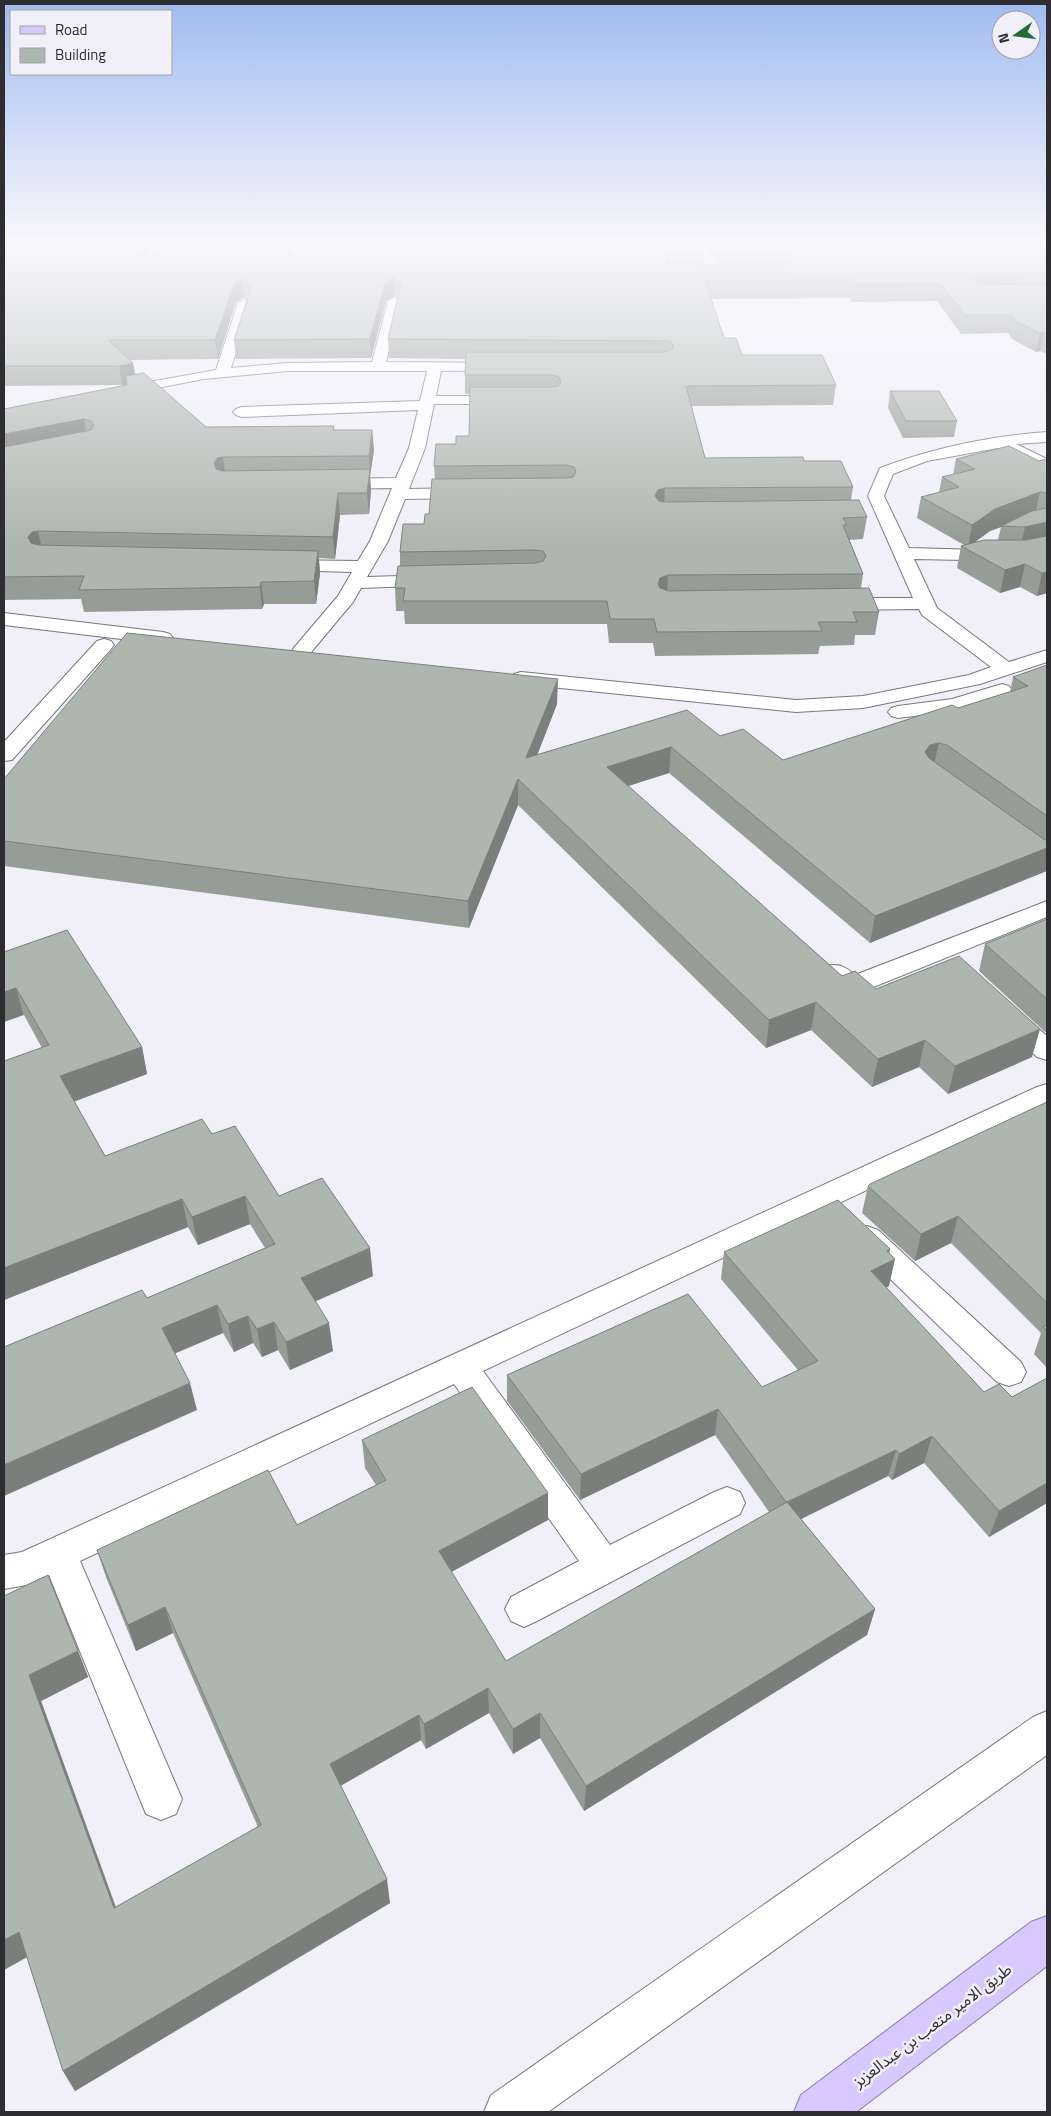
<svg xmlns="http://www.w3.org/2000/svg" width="1051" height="2116" viewBox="0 0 1051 2116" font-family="'Titillium Web','Noto Sans Arabic',sans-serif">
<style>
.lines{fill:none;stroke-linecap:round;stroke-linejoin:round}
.minor-casing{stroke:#78767e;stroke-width:2}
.major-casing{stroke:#8b7bb4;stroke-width:2}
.minor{fill:#fff;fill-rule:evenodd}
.major{fill:#d7c9fd;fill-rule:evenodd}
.wall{fill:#969d97;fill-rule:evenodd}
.shaded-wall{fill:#7a7f7b}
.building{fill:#aeb6b0;stroke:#7a7f7b}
.labels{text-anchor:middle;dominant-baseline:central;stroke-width:5;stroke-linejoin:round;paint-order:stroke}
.near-street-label{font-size:16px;fill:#2e2d31;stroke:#f1eff8}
</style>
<rect width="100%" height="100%" fill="#f1eff8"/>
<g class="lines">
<g class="minor-casing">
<path id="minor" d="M694,245H706L720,277L718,280H710Z
M394,297L400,301L386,362L508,363L510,366L508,369L503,370L441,371L436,396H508L513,397L515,400L513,403L508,404H434L425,448L409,489L467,488L473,489L475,493L473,497L467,498L405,499L388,541L367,577L434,575L440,577L443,581L440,585L361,588L353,602L307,657L300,659L293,657L290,653L293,649L338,596L352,572L281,570L275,569L272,565L275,561L281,560L358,561L370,541L392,488L333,489L327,487L325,484L327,481L333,479L396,478L409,448L418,410L241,417L236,415L233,412L236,409L241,407L420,401L427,371H287L204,379L121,395L116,394L114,391L116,388L121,387L216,370L238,303L245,299L252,303L231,368L287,363L372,362L388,301Z
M1047,432V442L1016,444L1047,459V470L998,448L927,461L893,474L884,496L909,548L1020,551L1047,545V555L1020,561L914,559L937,608L1009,662L1047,650V662L980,684L863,708L796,712L521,684L514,682L511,678L514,674L521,672L796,700L863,696L969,675L991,667L922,615L919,609L837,610L830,608L828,604L830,600L837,598H913L868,496L880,468C933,448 990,436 1047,432Z
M4,613L163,632L170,634L173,638L170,642L163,644L4,625Z
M104,639L111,641L114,645L111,649L12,760L4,761V742L97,641Z
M1002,684L1009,686L1012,690L1009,694L954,711L898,718L891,716L888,712L891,708L898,706L952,699Z
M1047,901V917L861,992C845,996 832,986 823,972L827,966C840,963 845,967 855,975Z
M1009,1008L1018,1011L1047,1036V1060L1037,1057L1000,1023L996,1017L1000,1011Z
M1047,1084V1105L483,1371L610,1545L714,1492L727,1487L740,1492L745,1503L740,1514L537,1621L524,1627L511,1621L505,1609L511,1597L579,1561L454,1384L80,1561L182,1799L176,1814L161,1820L146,1814L49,1575L26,1585L4,1589V1555L22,1552L1037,1087Z
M867,1226L878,1230L1021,1362L1026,1372L1021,1382L1009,1386L997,1382L856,1246L852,1238L856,1230Z
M1047,1711V1755L548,2112H484L491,2095L1033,1717Z"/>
</g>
<g class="major-casing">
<path id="major" d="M1047,1916V1966L856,2112H794L801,2095L1031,1922Z"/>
</g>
<use href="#minor" class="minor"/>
<use href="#major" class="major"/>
</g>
<path class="wall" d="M4,245L148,256L295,245L291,254L296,253L300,245H701L704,254V265H717L708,245H1047V354L1040,351L1036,352L1012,339L1008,333L961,334L937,301L852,302L850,298L711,299L724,338L742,355L836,385L833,405L691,406L705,458L804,461L853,487L851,500L867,517L863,539L849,540L863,574L861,588L879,612L875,635H855L854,645L820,646L818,654L655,656L653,643H609L607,624H405L404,611H396L395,588L400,566V552L424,524L429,514L435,479L434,466L456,444L469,436L470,394H465V359L389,358L388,339L398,298L395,295L386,301L371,358L236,359L234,340L247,299L244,297L236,302L218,359L129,360L135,374L206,427L334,426V430H372L374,450L370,476L371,490L369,514L340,515L335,559L319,558L320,573L316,604H264L262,609L84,612L81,599L4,600V409L127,385H122L4,386Z
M890,391L957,421L954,437L903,438L888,408Z
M956,459L1039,461L1047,459V593L1037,596L1020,587L1000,593L957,568L961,546L964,545L917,518L921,497L939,492L942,477L953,475ZM1001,527L998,540L975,542L990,531Z
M1047,665V848L870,943L669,773L628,786L842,976L876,989L1032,1057L948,1094L919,1067L872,1087L811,1030L766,1048L518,805L469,928L4,866V779L557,704L537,755L720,736L783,760L958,708L1010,692L1013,677Z
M1047,919V1031L1045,1032L979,971L985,944Z
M4,952L142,1047L147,1074L74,1101L105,1156L212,1134L279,1196L373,1276L315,1301L333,1351L290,1370L278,1350L262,1357L253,1343L234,1352L223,1333L175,1353L197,1410L147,1298L265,1248L250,1224L198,1245L188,1227L4,1300V1061L42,1048L24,1015Z
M1047,1102V1368L1034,1354L1041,1333L951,1243L915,1261L862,1213L868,1186Z
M890,1249L889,1253V1286L886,1288L984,1392L1012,1397L1047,1378V1503L989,1537L924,1463L892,1480L888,1476L801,1519L875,1609L867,1635L584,1811L540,1738L513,1754L489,1713L426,1749L421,1740L340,1786L390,1903L75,2091L63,2071L4,1596L78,1651L88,1677L41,1701L116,1907L258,1827L173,1633L136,1651L106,1577L97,1550L297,1525L376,1485L365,1468L362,1440L548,1493V1520L451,1572L506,1661L769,1512L715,1435L580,1500L507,1401V1375L762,1387L798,1370L721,1279L724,1252Z"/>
<path class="shaded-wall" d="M4,245H17L4,263Z
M141,245H155L140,268L138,251Z
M284,245H295L284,266L283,249Z
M671,254L670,271L663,259Z
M394,278L395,295L386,301L371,358L370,339L385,283Z
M242,279L244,297L236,302L218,359L215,340L234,284Z
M1044,332L1040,351L1036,352L1040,333Z
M133,363L137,383L122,385L119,366Z
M84,419L88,439L4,456V434Z
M372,430L374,450L370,476L371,490L369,514L367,493L370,470L369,456Z
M223,457L226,478L220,479L214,463L217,458Z
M665,488L664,510L655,496L658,490Z
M1040,492L1035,514L1001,526V527L990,531L968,547L972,525L995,509Z
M338,493L340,515L335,559L333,537Z
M1047,522V540L1020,549L1025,527Z
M38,531L43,553L32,559L28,537L32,532Z
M318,551L320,573L316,604L314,581Z
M1025,564L1020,587L1000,593L1005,570Z
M1047,572V593L1037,596L1042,573Z
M668,575L667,598L658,601V584L660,578Z
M261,582L264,604L262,609L260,587Z
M558,679L557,704L526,784V758Z
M939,743L933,768L925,752L930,745Z
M671,747L669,773L606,793L607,767Z
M518,779V805L469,928L468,901Z
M1047,848V871L870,943L875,916Z
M16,988L24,1015L4,1022V992Z
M816,1002L811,1030L766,1048L769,1020Z
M1040,1029L1032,1057L948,1094L955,1066Z
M925,1040L919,1067L872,1087L878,1059Z
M142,1047L147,1074L68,1104L60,1076Z
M245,1196L250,1224L198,1245L192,1217Z
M182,1199L188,1227L4,1300V1268Z
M958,1216L951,1243L915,1261L921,1234Z
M370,1248L373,1276L305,1306L301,1278Z
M890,1249L887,1263L895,1259L889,1286L865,1298L871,1271L887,1251Z
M217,1305L223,1333L169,1356L162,1328Z
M248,1316L253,1343L234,1352L228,1324Z
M274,1322L278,1350L262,1357L257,1329Z
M329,1323L333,1351L290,1370L286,1342Z
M190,1383L197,1410L4,1496V1465Z
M718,1409L715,1435L580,1500L581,1474Z
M932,1436L924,1463L892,1480L899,1454Z
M896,1450L888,1476L781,1529L786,1503Z
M1047,1483V1503L989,1537L999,1511Z
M548,1493V1520L440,1578L439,1551Z
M165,1607L173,1633L136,1651L128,1625Z
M875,1609L867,1635L584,1811L586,1786Z
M78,1651L88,1677L41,1701L124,1931L114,1908L29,1675Z
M488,1688L489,1713L426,1749L424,1724Z
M540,1713V1738L513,1754V1729Z
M419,1715L421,1740L335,1789L330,1764Z
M387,1879L390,1903L75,2091L63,2071Z
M19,1932L31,1955L4,1970V1940Z"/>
<path class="building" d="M18,245H141L138,251L140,256H151L158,245H284L283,249L285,254L296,253L300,245H389L392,248L578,245H701L704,254H671L663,259L667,264L783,265L791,260L784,254H722L718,245H1047V273L978,274L975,280L978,284L1047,285V334L1044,332L1040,333L1016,321L1011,315H965L940,283L854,284L852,280L705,281L724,338H736L742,355H822L836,385L686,386L705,458L803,457L804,461H841L853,487L665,488L658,490L655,496L659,501L665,502L859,500L867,517L843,518L847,525H843L863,574L668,575L660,578L658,584L660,588L669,591L869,588L879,612H853L857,622H818L822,631L657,632L654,619H610L607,601H403L405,588H395L398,566L535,563L543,561L546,556L543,551L535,550L400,552L403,524H424L425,514H429L432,479L566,478L573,477L576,472L574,467L566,465L434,466L436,444H456V436H469L470,387H552L558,386L561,382L559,377L552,375H465L466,352H665L670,350L674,347L670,341L388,339L401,283L394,278L385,283L370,339L234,340L252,286L242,279L234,284L215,340H108L133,363L119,366H4V257H9Z
M144,373L206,427L334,426L333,430H372L369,456L223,457L217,458L214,463L216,469L223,471L370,469L367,493H338L333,537L38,531L32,532L28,537L31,543L38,545L318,551L314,581L261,582L260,587L79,590L84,576L4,577V447L91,430L94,425L91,421L84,419L4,434V409L127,385L126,376Z
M890,391H939L957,421H906Z
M1009,446L1039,461L1047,459V493L1040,492L995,509L972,525L921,497L959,487L942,477L975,469L956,459Z
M1047,508V522L1025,527L1001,526L1032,511Z
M1047,536V572L1042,573L1025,564L1005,570L961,546L984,540H1025Z
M127,633L558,679L526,758L687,710L720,736L743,729L783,760L952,705L958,708L1028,686L1013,677L1047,665V816L947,745L939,743L930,745L925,752L929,758L1045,840H1047V848L875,916L671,747L607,767L842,976L855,971L876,989L959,956L1040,1029L955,1066L925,1040L878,1059L816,1002L769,1020L518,779L468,901L4,841V779Z
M1047,919V999L985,944Z
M67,930L142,1047L60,1076L105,1156L202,1119L212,1134L235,1126L279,1196L322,1178L370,1248L301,1278L329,1323L286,1342L274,1322L257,1329L248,1316L228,1324L217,1305L162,1328L190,1383L4,1465V1347L142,1290L147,1298L275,1244L245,1196L192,1217L182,1199L4,1268V1061L49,1045L16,988L4,992V952Z
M1047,1102V1303L958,1216L921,1234L868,1186L870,1184Z
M838,1200L890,1249L887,1251L895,1259L871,1271L984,1392L999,1384L1012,1397L1047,1378V1483L999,1511L932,1436L899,1454L896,1450L787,1502H786L718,1409L581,1474L507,1375L688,1294L762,1387L818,1361L724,1252Z
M1047,1325V1331L1043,1327Z
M472,1387L548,1493L439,1551L506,1661L787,1502L875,1609L586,1786L540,1713L513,1729L488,1688L424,1724L419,1715L330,1764L387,1879L63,2071L19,1932L4,1940V1596L48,1575L78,1651L29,1675L114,1908L261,1825L165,1607L128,1625L97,1550L268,1470L297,1525L386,1480L362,1440Z"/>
<linearGradient id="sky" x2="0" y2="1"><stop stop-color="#a0bbf0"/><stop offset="0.45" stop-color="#f9f8fc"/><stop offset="1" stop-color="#f9f8fc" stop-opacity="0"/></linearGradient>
<rect width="1051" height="542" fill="url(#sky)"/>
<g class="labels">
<g class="near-street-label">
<text transform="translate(932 2025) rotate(-37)">طريق الامير متعب بن عبدالعزيز</text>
</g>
</g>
<rect width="1051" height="2116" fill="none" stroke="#2e2d31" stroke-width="10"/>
<rect x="10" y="10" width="162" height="65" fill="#f1eff8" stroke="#a3a1a8"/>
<rect x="20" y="26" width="25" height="8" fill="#d7c9fd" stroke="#a3a1a8"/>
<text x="55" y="35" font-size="15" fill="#2e2d31">Road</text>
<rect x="20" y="48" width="25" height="15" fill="#aeb6b0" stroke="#a3a1a8"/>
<text x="55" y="60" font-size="15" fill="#2e2d31">Building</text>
<g transform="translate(1016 35) rotate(256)"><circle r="24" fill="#f1eff8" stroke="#a3a1a8"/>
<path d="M0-4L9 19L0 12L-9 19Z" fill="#216c3a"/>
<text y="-8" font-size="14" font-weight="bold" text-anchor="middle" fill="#2e2d31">N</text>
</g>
</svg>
